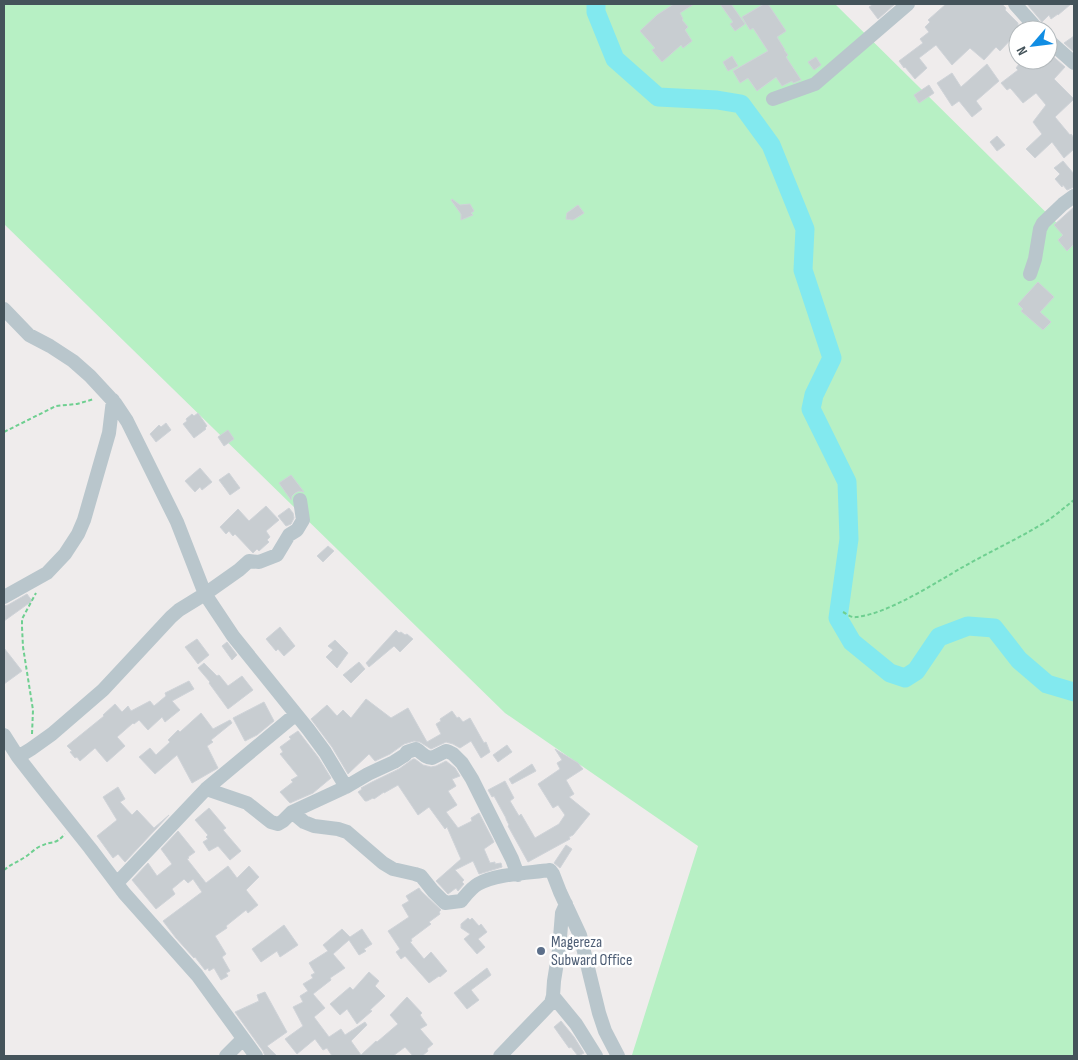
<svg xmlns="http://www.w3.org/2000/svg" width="1078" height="1060" viewBox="0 0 1078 1060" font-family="'Sofia Sans Condensed',sans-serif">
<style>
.green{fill:#b7f0c4}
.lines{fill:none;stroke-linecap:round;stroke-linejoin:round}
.river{stroke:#82e9ef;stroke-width:19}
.building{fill:#c8cdd1;stroke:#cfd3d8}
.path{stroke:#6ecf90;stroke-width:2;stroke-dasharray:4 2.5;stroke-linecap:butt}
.minor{stroke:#b9c6cc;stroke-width:14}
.service-dot{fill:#5c6f8a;stroke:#fff;stroke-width:2}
.labels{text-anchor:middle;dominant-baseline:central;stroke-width:5;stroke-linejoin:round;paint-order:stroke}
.service-label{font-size:16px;fill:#4e5e75;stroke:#fff;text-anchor:start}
</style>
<rect width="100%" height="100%" fill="#efecec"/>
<path class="green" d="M4,4H835L1074,240V1056H633L632,1055L698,846L505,713L4,224Z"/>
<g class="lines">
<path class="river" d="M596,4V12L615,59L658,97L717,100L741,104L771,145L805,229L803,270L832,358L814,395L811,409L847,482L849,539L838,618L852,642L890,673L905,678L916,671L939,637L968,626L994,628L1019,660L1047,684L1074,692"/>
</g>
<path class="building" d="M674,4H694L680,13L683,19L682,20L688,27L685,30L692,41L683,48L681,45L662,62L652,50L655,48L640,31L657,15Z
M720,4H731L745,24L735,31L730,24L733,22Z
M764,4H768L786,31L777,37L785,50H784L788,55L786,57L801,80L793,83L792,81L782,86L776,77L757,91L748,78L740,83L733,71L768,51L753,28L750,30L742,17Z
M874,4H895L878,19L869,7Z
M946,4H1002L1006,8L1005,10L1018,23V32L1000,51L996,47L984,60L970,48L952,65L936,45L919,58L927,68L915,79L905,67L904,68L899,61L923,43L920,39L929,32L925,27L930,22L928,20Z
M1027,4H1071L1058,15V14L1051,19L1049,15L1042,22Z
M1074,36V52L1064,43Z
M1048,52L1065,67L1054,79L1074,99L1055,117L1070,135L1071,134L1074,138V149L1064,158L1052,142L1035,158L1026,149L1042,134L1033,122L1046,105L1036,93L1023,103L1012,90L1010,88L1007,90L1001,83L1018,70L1016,68L1022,60H1048Z
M732,56L738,66L728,71L723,62Z
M816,57L821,65L814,70L808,62Z
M987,64L999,81L976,101L982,109L972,117L959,101L952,106L937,83L952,73L961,87Z
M929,85L934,93L919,103L914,95Z
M997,136L1005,145L997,151L990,142Z
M1063,161L1074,174V187L1067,190L1063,185L1062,187L1055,179L1060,174L1054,168Z
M452,199L460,205L470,204L474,211L471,213L473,215L461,220V214L451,200Z
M578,205L584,213L573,220L566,219L567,213Z
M1074,207V244L1067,251L1058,240L1063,235L1054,225Z
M1038,282L1054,297L1040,312L1051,322L1043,330L1021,311L1023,309L1018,304Z
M198,413L207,426L205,428L206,429L194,438L183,424L187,421L186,419L192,414L194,416Z
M166,423L171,430L156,442L150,434L159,425L161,427Z
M228,430L234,439L224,446L218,437Z
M200,468L212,482L202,490L200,487L195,492L185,481Z
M229,473L240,488L230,495L219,480Z
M291,475L304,492L299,491L295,493L292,496L291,500L279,483Z
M266,506L279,520L266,531L270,537L267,540L269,542L259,551L257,549L253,553L235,534L233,536L229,531L226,534L220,527L238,509L249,521Z
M289,508L293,513L294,518L291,524L286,526L278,516Z
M328,546L334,551L323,562L317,556Z
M27,594L32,601L4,621V606L8,605Z
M280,627L295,646L284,656L278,649L276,651L266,639Z
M396,630L399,633L401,632L405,635L407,634L413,639L400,652L394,646L369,667L366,663Z
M197,639L209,655L198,664L185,647Z
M335,640L348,653L337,668L326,657L333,650L328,646Z
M227,642L237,655L232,660L222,646Z
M4,648L22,671L4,684Z
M359,662L365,669L351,683L343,675Z
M204,663L217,676L219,675L228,686L242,676L253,690L228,709L209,683L210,682L198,668Z
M189,681L194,689L172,701L180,710L165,722L162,717L148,730L139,720L134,724L133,723L117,737L125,746L107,762L95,748L80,761L77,757L75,758L70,752L72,751L67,746L104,716L103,715L115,704L122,712L128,706L131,711L150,701L154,706L166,696L165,693Z
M366,699L391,718L408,708L427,742L441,734L436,724L441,721L440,719L452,711L457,718L459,717L463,722L470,718L484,743L486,742L490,752L481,758L471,741L460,748L453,744L446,742L431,749L420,742L414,741L404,744L390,754L375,761L369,754L348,774L332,747L311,719L327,705L337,716L343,710L351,718Z
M264,702L274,721L257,735L245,741L233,718Z
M201,713L213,729L230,720L232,723L211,740L213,742L207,746L218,768L192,783L177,755L155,774L139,757L150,748L156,755L170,742L168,740L178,730L180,732Z
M298,731L318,757L331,778L313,793L290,803L280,792L293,782L291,780L298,776L280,754L283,752L280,747L291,739L289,737Z
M507,745L512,752L498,762L493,755Z
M555,749L578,763L583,769L566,780L574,794L569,797L590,814L573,835L569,837L570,839L528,862L508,826L509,825L506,819V818L494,796L492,797L488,790L505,781L514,798L510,801L519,816L521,814L535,838L559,824L565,815L558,805L553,808L538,784L560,769L557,763L562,760Z
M413,759H415L423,765L431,767L436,766L446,761L455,768L460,776L452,779L456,786L448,791L457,805L446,812L458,828L472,821L471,818L479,813L494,842L484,849L490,863L495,862V864L501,863L502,867L479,874L473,861L455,870L464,880L462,882L464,884L458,891L456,888L448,894L436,881L461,859L447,827L445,829L429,807L418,815L398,785L384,793V792L374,799L373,798L367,801H365L358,792L362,789L361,788L372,782L399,769Z
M532,764L536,771L512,784L509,779Z
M118,787L125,799L120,802L132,815L137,810L154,828L169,815L125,862L118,854L113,858L97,836L117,820L103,797Z
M209,808L226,828L223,830L241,851L230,860L218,846L209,851L203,842L208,839L206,837L208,835L195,820Z
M178,831L195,852L188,857L189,858L187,859L206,883L228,866L237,878L249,866L259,877L246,890L258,905L248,913L246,910L226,926L227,928L215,936L226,954L222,957L230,971L226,973L228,976L221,980L214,968L209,971L208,968L205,970L195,957L194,958L176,938L163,921L202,892L193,879L188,883L184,879L172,889L175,894L156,909L132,880L148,863L157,876L172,864L161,849Z
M566,845L572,849L560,868L554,863Z
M419,888L421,891L441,910L439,912L440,914L429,922L431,924L411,939L412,941L410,942L424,959L431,952L447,971L440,977L439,976L429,983L405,956L401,959L396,952L400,949L388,931L409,917L402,905L409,901L406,896Z
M468,918L470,920L472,918L479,926L481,924L487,932L478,939L485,947L477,954L464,939L470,934L461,928V924Z
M284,925L298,945L280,957L277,951L261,962L252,949Z
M342,929L350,937L362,929L372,944L364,949L366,951L359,955L349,940L333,954L345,968L330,978L331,980L313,994L325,1008L314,1017L329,1037L341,1029L345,1035L365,1022L367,1025L351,1041L361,1055L376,1041L377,1042L398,1024L390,1015L407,997L422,1013L420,1015L427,1025L420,1029L433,1044L427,1049L428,1051L422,1056H413L405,1047L393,1056H332L327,1048L323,1050L315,1039L297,1054L285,1039L303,1026L293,1007L303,1002L300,996L308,991L303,984L313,978L311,975L315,973L309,963L328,951L323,945Z
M487,968L491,975L471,990L479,1000L467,1009L454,993Z
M369,972L379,981L375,986L385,996L370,1010L372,1011L357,1024L347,1009L340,1015L330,1004L350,987L353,990Z
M265,992L287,1032L267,1046L277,1056H265L263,1051L235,1012L259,1001L257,995Z
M561,1021L574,1037L584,1053L578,1056L571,1047L569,1048L554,1027Z"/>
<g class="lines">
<path class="path" d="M4,432L56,406L77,404L94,399
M843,612C847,614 851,618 856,617C888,614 935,583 963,567C991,551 1020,538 1047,521C1056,515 1065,507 1074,500
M32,734L33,710L23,647L22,627V619L36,593
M4,870C11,864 20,861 28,855C32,852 36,848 41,846C53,840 54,846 65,834"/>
<path class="minor" d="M1015,4L1038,30
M1048,40L1074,63
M773,99L815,84L908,4
M1030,274L1035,259L1040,229L1043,223L1063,204L1074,196
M4,309L29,335L50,346L73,361L90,376L115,403L127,421L177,522L205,594L233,636L308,729L325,752L346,787
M4,597L47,573L65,554L78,534L84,520L109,433L113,400
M4,735L18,757L39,784L90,848L124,893L197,975L256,1056
M18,757L31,749L52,734L103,690L171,617L179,610L205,594L239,570L249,561L259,562L277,555L289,535L297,530L303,520L300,500
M206,789L247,803L271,822L278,824L283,821L292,812L346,787L368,774L394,762L405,755L407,752L416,749C422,752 424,758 432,758L446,751L449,752L453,754L462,763L472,779L512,859L518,875
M292,812L304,822L314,826L338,829L347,832L383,863L393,869L415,874L421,876L433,891L445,903L461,901C466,895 471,888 478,884C495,874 529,873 550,870L553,874L560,892L580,935L599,1013L605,1031L618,1056
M117,883L206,789L296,714
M553,996L576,1024L596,1056
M226,1056L243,1039
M500,1056L551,1003L553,996L554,981L559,950L562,913L566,904"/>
</g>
<circle class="service-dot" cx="541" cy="951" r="5"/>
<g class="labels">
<g class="service-label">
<text x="551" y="942">Magereza<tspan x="551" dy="18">Subward Office</tspan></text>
</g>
</g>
<rect width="1078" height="1060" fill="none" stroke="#44535a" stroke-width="10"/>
<g transform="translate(1033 45) rotate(242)"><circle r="24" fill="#ffffff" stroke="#b4babd"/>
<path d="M0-4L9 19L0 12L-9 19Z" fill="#118de3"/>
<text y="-8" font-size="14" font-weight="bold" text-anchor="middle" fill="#44535a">N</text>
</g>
</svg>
